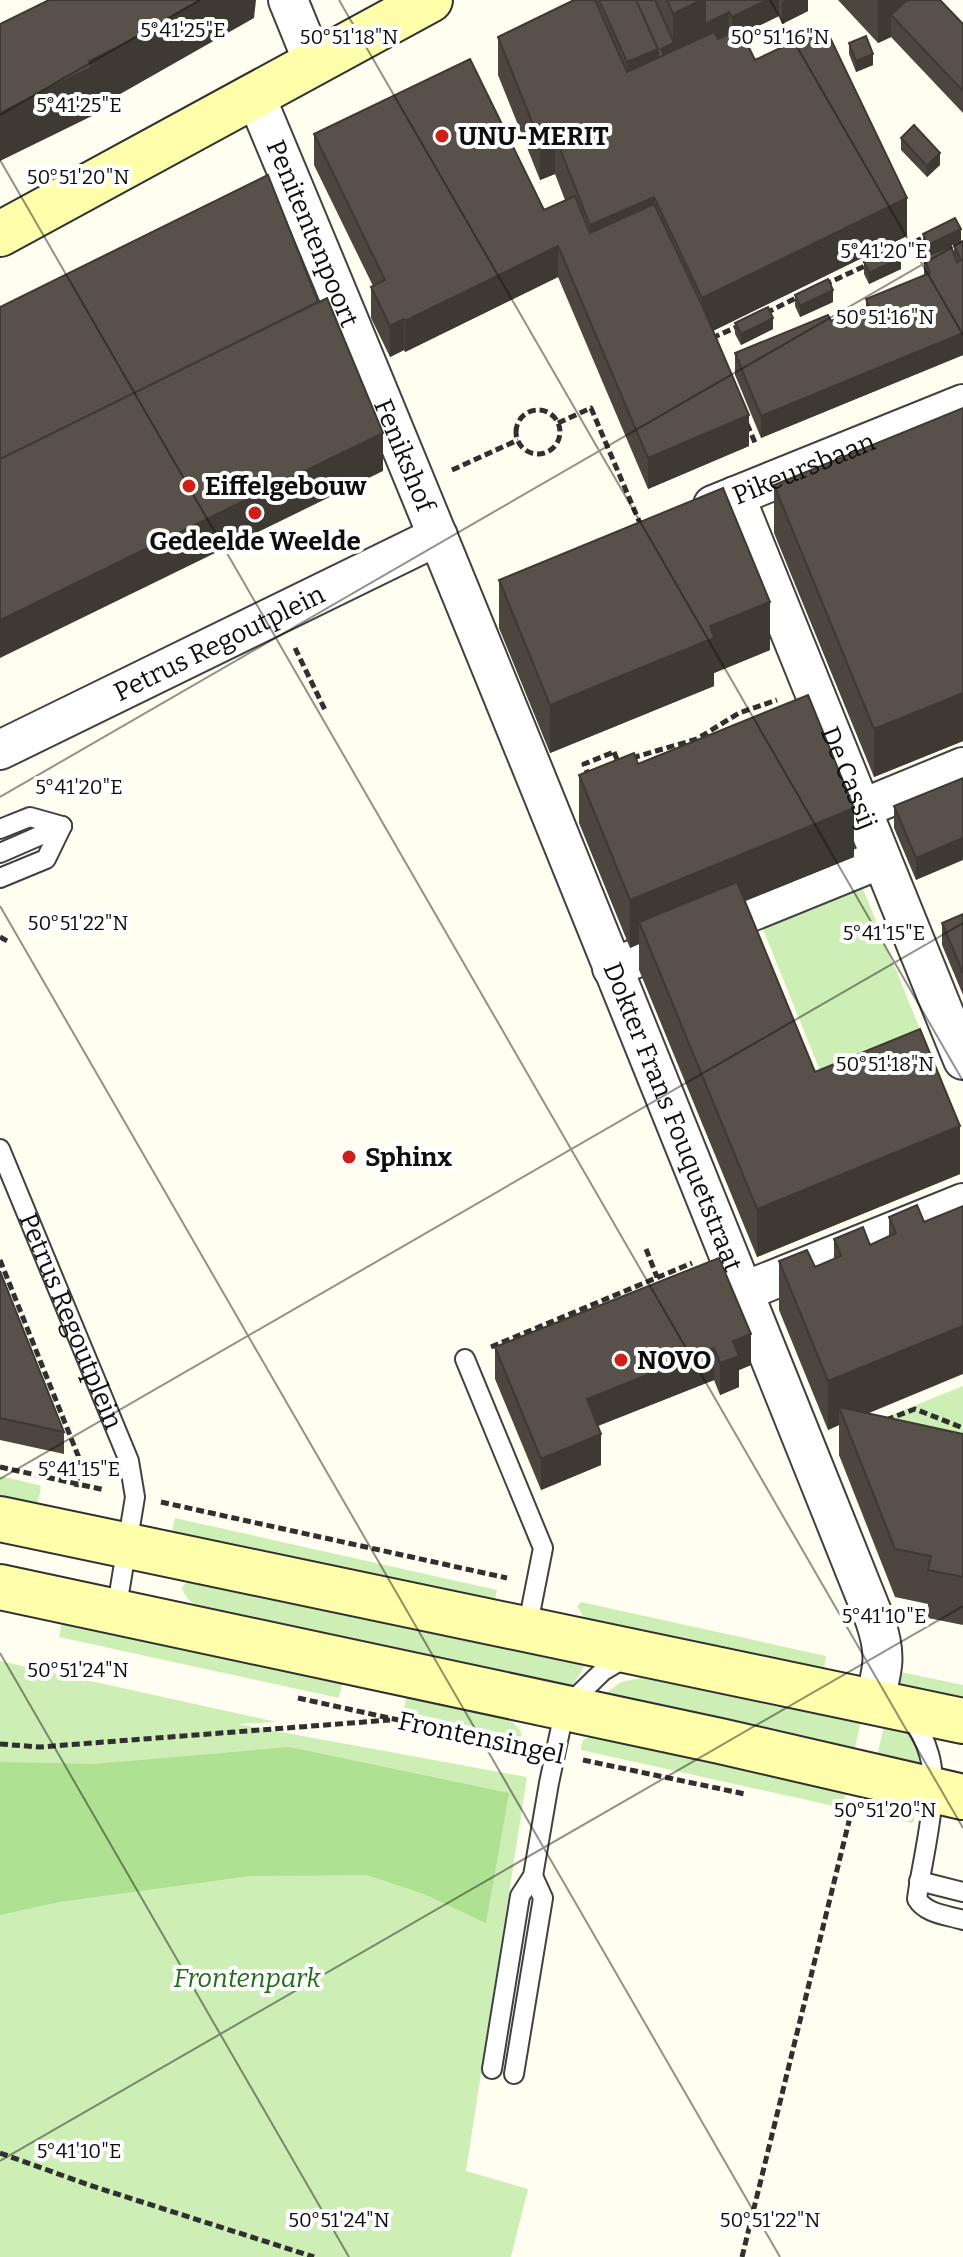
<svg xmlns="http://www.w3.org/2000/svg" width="963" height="2257" viewBox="0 0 963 2257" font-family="Bitter,serif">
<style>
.green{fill:#cdeeb4}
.forest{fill:#aee192}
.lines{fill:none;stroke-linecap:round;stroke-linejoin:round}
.lane-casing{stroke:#414141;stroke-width:22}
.street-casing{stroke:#414141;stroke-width:42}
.secondary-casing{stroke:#303030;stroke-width:48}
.path{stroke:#303030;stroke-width:5;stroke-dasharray:8 4;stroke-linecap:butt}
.lane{stroke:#fff;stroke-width:18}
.street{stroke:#fff;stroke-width:38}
.secondary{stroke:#fffeab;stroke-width:44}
.wall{fill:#4c463f}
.shaded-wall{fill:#3e3933}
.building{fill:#585149;stroke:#3e3933;stroke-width:2}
.ticks{fill:none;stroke:#0e0e0e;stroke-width:2;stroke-opacity:0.45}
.poi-dot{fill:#ce2017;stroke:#fff;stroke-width:3}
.labels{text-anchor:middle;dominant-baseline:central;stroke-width:8;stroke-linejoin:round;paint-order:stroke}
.poi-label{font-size:26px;font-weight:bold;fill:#0e0e0e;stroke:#fff;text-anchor:start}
.street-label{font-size:26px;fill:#0e0e0e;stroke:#fff}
.park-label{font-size:26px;font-style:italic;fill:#206e17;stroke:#fff}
.ticks-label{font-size:20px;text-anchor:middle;fill:#0e0e0e;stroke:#fff;stroke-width:8;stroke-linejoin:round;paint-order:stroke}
</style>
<rect width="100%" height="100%" fill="#fffef0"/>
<path class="green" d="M863,889L929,1051L829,1093L763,929Z
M963,1386V1475L844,1434Z
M0,1476L39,1485L41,1487L38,1502L36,1504L0,1496Z
M175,1518L497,1590L493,1608L171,1536Z
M190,1579L582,1663L584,1667L571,1688L202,1609C193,1604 184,1598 182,1587Z
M581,1602L826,1656L823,1676L586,1621L577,1606Z
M62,1620L343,1681L339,1698L59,1637Z
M0,1661L277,1722L238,1724L527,1777L466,2171L528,2189L511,2257H0Z
M896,1671L963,1685V1708L891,1692Z
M641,1678L779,1707L840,1703L864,1707L854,1752L604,1695L621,1682Z
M407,1695L497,1714C507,1719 519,1724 522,1735L519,1737L403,1711Z
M887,1712C909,1730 916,1736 923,1764L921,1766L877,1757Z
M596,1735L846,1789L843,1808L581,1750V1745L584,1739Z
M870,1794L911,1805L914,1810V1821L912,1823L866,1813Z"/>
<path class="forest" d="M289,1747L509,1793L486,1923L424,1894L367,1875L250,1876L59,1902L0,1915V1762L95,1764Z"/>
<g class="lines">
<g class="lane-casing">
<g id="lane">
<path d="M0,829L30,817L62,826"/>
<path d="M0,853L62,826"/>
<path d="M0,878L46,859L62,826"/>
<path id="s1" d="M0,1149L129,1461L135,1497L116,1612"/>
<path d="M465,1359L543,1548L527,1629"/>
<path d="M909,1715C918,1727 925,1739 929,1754C941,1793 922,1858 917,1899C926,1914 947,1915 963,1920"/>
<path d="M919,1881L963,1892"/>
<path d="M492,2069L520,1896L533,1876L549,1783L565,1708L603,1671L625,1658"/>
<path d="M514,2074L543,1898L533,1876"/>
</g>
</g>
<g class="street-casing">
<g id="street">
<path d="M288,0L314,64"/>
<path id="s2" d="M255,95C467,601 671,1111 875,1620C887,1655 883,1668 874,1703"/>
<path id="s3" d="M735,496L963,1060"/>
<path id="s4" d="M713,505L963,404"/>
<path id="s5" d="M0,750L438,536"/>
<path d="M861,809L963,767"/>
<path d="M612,968L881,859"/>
<path d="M745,1291L963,1203"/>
</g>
</g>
<g class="secondary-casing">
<path id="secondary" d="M0,234L430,0
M0,1519L963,1721
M0,1587L720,1741L963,1797"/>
</g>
<path class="path" d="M892,252L927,236
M824,285L869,264
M766,313L800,296
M712,338L739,326
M516 432a22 22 0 1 1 44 0a22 22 0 1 1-44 0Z
M558,423L591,408L642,528
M747,424L756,445
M452,470L518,440
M295,648L326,712
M614,752L624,777L594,789L584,764Z
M632,758L697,739L739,713L777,700
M0,937L9,942
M646,1249L657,1277
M0,1260L81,1463L76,1487
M491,1347L692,1263
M886,1420L915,1409L963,1428
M0,1467L105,1490
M161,1502L507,1578
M298,1698L526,1748
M0,1744L40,1747L390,1720
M583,1760L745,1794
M0,2153L89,2185L314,2257
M742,2257L851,1813"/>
<use href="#lane" class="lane"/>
<use href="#street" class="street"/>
<use href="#secondary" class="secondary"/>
</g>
<path class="wall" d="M574,0H808V11L782,24L779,16L742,34L755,60L907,236L713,331L749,446L648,489L558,277L405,352L404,350L390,357L371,318V287L373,286L314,165V134L544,210L565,200L555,174L540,180L498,75V37Z
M838,0H940L963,24V113L891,37L878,43Z
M849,43L873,65L856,72L849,54Z
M901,138L940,165L927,177L901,150Z
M923,234L961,241L939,251L954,255V245L963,241V355L761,438L735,375V353L831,321L866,307V299L924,275V257L928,256L923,245Z
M864,262L901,269L869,284L864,274Z
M795,295L833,302L800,317L795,306Z
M735,323L773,329L741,345L735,334Z
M963,408V741L874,777L774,533V485Z
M499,580L770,650L714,673V686L550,753L499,628Z
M638,764L854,857L745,901L815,1072L960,1174L757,1257L639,970V944L630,948L579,823V775Z
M963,778L916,880L894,828V806Z
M963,914V995L942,945V923Z
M917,1205L867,1413L963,1434V1625L928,1618V1604L895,1597L839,1455V1425L828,1430L779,1310V1261L815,1267L834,1259V1239L870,1245L889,1236V1217Z
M719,1258L751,1365L739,1370V1387L720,1395L714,1380L598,1426L601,1465L541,1490L495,1379V1347Z
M0,1271L64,1432V1454L0,1440Z"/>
<path class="shaded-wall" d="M201,0H256L254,18L122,93L92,108V116L0,161V113L89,61Z
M701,0H705L729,12V34L661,71V49L673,44V14Z
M767,0H779V16L732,39V17Z
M786,0H808V11L782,24V2Z
M878,0H925L891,15V37L878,43Z
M658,49V97L627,110V62Z
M873,54V65L856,72V61Z
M555,136V174L540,180V142Z
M940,153V165L927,177V166Z
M654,197V235L590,264V225Z
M907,198V236L702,336V298Z
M961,229V241L928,256V245Z
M558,246V277L405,352V321Z
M901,258V269L869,284V273Z
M833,290V302L800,317V306Z
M773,318V329L741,345V334Z
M404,319V350L390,357V326Z
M963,333V355L761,438V416Z
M749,415V446L648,489V458Z
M383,433V471L0,658V620Z
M770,602V650L714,673V686L550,753V705L710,626Z
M963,693V741L874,777V729Z
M854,808V857L647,941L639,922V944L630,948V900Z
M963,838V860L916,880V858Z
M960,1126V1174L757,1257V1209Z
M963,1326V1374L845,1423L839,1407V1425L828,1430V1381Z
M751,1334V1365L739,1370V1387L720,1395V1363L733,1341Z
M714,1348V1380L587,1430V1399Z
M601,1434V1465L541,1490V1459Z"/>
<path class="building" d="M49,0H201L122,45L89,61L92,67L0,113V24Z
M574,0H595L627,72L714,32L718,39L740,29L755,60L825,27L907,198L702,298L654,197L590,225L555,136L540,142L498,37Z
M599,0H636L658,49L627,62Z
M636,0H655L674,43L661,49L664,55L658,58V49Z
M667,0H701L673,14Z
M705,0H767L732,17L729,12L705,24Z
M907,0H940L963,24V91L891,15Z
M866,36L873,54L856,61L849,43Z
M470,59L544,210L575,196L590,233L654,204L702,305L749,415L648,458L558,246L405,321L404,319L390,326L371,287L385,280L314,134Z
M914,125L940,153L927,166L901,138Z
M268,175L318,302L0,459V307Z
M955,218L961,229L928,245L923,234Z
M963,241V333L761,416L735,353L828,315L831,321L869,306L866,299L930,273L924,257L951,246L957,262L961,260L954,245Z
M896,246L901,258L869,273L864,262Z
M828,279L833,290L800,306L795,295Z
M327,298L383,433L0,620V459Z
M768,307L773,318L741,334L735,323Z
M963,408V693L874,729L774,485Z
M723,488L770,602L710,626L714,638L550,705L499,580Z
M808,695L854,808L630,900L579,775L634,753L638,764Z
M963,778V838L916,858L894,806Z
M737,882L815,1072L920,1029L960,1126L757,1209L639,922Z
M963,914V973L942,923Z
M917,1205L924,1222L963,1206V1326L828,1381L779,1261L807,1250L815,1267L841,1256L834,1239L863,1227L870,1245L896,1233L889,1217Z
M719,1258L751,1334L733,1341L739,1356L720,1363L714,1348L587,1399L601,1434L541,1459L495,1347Z
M0,1271L64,1432L0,1418Z
M839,1407L963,1434V1577L928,1570L931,1556L895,1549Z"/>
<path class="ticks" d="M339,0L963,1081M770,0L963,335M0,115L200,0M0,160L963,1828M0,797L963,241M0,906L780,2257M0,1479L963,923M0,1653L349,2257M0,2161L963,1606"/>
<g class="poi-dot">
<circle cx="442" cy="136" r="8"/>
<circle cx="189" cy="486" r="8"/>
<circle cx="255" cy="513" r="8"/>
<circle cx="349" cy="1157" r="8"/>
<circle cx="621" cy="1360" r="8"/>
</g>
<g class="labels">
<g class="poi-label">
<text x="458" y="136">UNU-MERIT</text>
<text x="205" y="486">Eiffelgebouw</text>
<text x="255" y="541" text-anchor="middle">Gedeelde Weelde</text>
<text x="365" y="1157">Sphinx</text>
<text x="637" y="1360">NOVO</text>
</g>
<g class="street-label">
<text stroke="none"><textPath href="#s2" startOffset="150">Penitentenpoort</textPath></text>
<text stroke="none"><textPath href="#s2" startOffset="390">Fenikshof</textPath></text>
<text stroke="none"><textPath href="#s4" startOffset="98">Pikeursbaan</textPath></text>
<text stroke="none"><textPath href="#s5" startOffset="244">Petrus Regoutplein</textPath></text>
<text stroke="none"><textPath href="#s3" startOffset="304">De Cassij</textPath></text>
<text stroke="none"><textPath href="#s2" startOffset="1104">Dokter Frans Fouquetstraat</textPath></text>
<text stroke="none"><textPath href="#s1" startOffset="186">Petrus Regoutplein</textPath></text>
<text transform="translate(481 1738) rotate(12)">Frontensingel</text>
</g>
<g class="park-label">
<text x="247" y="1978">Frontenpark</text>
</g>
</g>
<g class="ticks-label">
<text x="183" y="37">5°41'25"E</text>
<text x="349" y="44">50°51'18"N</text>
<text x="780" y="44">50°51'16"N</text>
<text x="79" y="112">5°41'25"E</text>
<text x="78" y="184">50°51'20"N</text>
<text x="884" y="258">5°41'20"E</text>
<text x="885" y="324">50°51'16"N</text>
<text x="79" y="794">5°41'20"E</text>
<text x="78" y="930">50°51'22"N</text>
<text x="884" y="940">5°41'15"E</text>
<text x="885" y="1071">50°51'18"N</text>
<text x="79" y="1476">5°41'15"E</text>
<text x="884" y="1623">5°41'10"E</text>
<text x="78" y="1677">50°51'24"N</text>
<text x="885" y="1817">50°51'20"N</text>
<text x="79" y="2158">5°41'10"E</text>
<text x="339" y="2227">50°51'24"N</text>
<text x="770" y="2227">50°51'22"N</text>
</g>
</svg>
